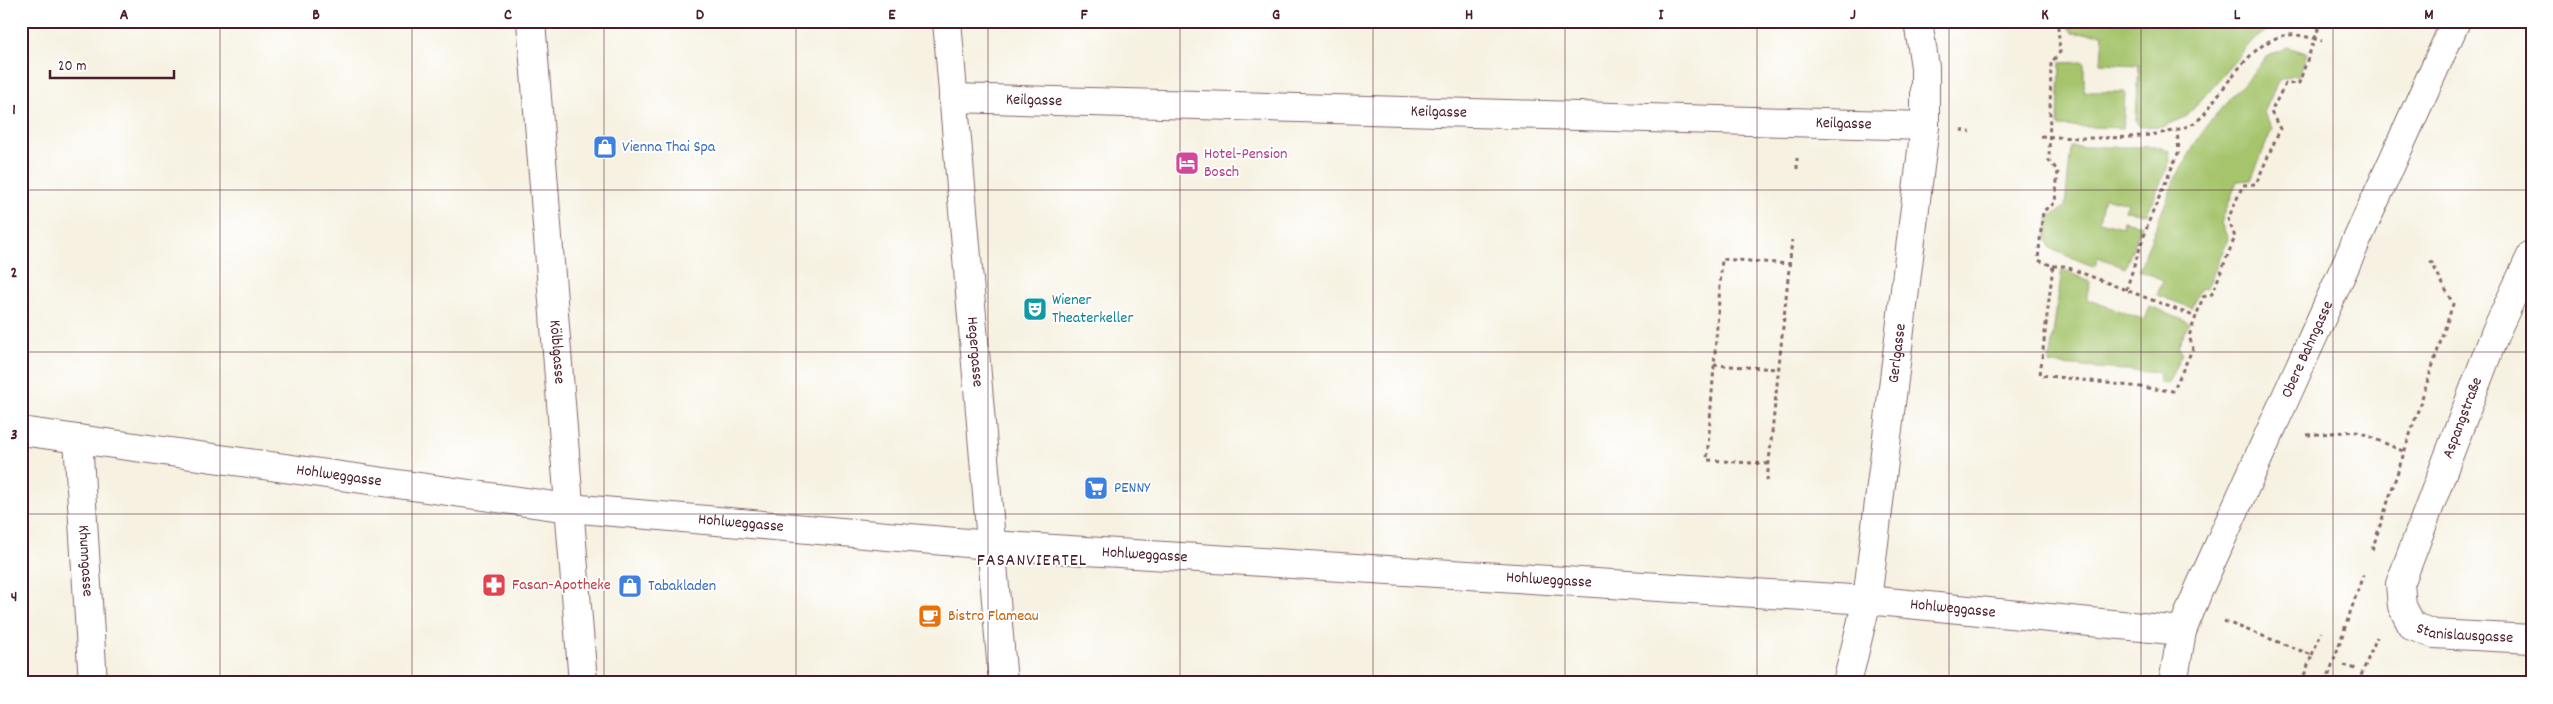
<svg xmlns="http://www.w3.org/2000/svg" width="2553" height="704" viewBox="0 0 2553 704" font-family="Dekko,sans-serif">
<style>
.green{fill:#a5c46c;stroke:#78724c}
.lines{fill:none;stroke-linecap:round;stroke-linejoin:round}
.minor-casing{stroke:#86686b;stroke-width:30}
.path{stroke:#86686b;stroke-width:3;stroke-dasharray:4 4;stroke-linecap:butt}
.minor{stroke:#fff;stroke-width:28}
.grid{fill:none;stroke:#4a1f2b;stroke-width:1;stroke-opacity:0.55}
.labels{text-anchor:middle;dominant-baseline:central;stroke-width:4;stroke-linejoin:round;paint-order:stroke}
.street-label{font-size:16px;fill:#4a1f2b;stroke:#fff}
.shop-label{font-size:16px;fill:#366cbe;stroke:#fff;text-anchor:start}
.hotel-label{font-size:16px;fill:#b23c85;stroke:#fff;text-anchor:start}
.culture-label{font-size:16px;fill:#0d838f;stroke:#fff;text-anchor:start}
.health-label{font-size:16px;fill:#be3a42;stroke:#fff;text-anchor:start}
.food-label{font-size:16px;fill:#c56008;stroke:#fff;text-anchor:start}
.neighbourhood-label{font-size:18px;letter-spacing:1px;fill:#4a1f2b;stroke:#fff}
.neatline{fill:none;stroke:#4a1f2b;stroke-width:2}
.grid-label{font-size:16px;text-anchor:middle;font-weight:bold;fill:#4a1f2b}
</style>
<rect width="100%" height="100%" fill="#fff"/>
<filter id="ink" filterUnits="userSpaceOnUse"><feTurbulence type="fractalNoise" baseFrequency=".02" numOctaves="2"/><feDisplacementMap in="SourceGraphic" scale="10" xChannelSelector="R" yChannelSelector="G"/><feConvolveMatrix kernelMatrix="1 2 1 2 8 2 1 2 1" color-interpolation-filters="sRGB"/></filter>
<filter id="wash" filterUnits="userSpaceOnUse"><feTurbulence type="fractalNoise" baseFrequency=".0096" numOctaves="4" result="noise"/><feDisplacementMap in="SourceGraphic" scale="20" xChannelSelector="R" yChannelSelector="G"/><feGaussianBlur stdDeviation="1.12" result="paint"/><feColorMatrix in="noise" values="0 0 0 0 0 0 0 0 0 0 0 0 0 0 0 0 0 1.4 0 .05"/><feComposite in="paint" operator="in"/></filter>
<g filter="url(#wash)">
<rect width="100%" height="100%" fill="#f6f1e1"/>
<path class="green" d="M2063,21H2305L2274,26L2253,40L2187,116L2164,126L2140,127L2136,121L2139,65L2101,63L2103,34L2073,33Z
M2287,47L2307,53L2299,77L2293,75L2278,81L2264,113L2272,129L2251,180L2237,181L2221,223L2228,239L2207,289L2199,290L2192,308L2157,295L2163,280L2139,270L2174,181L2198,139L2213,118L2267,57Z
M2084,62V92H2125L2123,128L2058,126L2060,63Z
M2071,147H2161L2169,151L2170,161L2147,214L2125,211L2128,203L2104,197L2099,221L2122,227L2123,221L2142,225L2125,268L2098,257L2095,267L2051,249L2046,238L2048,218L2065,207Z
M2062,269L2090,282L2086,299L2145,320L2150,306L2189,323L2178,346L2182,353L2168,383H2159L2160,373L2049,364Z"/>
</g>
<g filter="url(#ink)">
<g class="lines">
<g class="minor-casing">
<g id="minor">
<path id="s1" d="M531,21L583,683"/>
<path id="s2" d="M947,21L1003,683"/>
<path id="s3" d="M953,98L1925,126"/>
<path id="s4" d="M2532,254L2496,331L2400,584L2402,606L2412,626L2434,634L2532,639"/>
<path id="s5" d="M21,431L569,508L990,545L1867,600L2182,631"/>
<path id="s6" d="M78,439L93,683"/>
<path id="s7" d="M1847,683L1867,600L1925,126V67L1918,21"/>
<path id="s8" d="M2173,683L2182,631L2199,589L2456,21"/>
</g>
</g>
<path class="path" d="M2052,21L2058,27L2060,52L2051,63L2049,161L2058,171L2055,203L2043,211L2038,260L2053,266L2040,375L2173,391L2193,348L2189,336L2203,297L2212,294L2235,237L2228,219L2243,185L2256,184L2280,129L2271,112L2285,84L2299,83L2321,21
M1961,130L1970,132
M2041,136C2078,139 2160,141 2192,124C2202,119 2209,108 2215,99C2233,76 2257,38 2288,35C2300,34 2311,38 2322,41
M1797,169V158
M2053,266H2064L2196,317
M2126,290L2149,221L2179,151L2177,131
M1714,365L1778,369
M2307,435L2357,431L2405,452
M1768,464L1707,460L1722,259L1790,264
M1767,481L1792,240
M2372,550L2453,304L2429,257
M2224,621L2312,655L2303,678
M2312,655L2321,632
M2344,665L2359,670
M2326,683L2363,575
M2358,683L2377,637"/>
<use href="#minor" class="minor"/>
</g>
</g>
<path class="grid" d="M220,21V683M412,21V683M604,21V683M796,21V683M988,21V683M1180,21V683M1373,21V683M1565,21V683M1757,21V683M1949,21V683M2141,21V683M2333,21V683M21,190H2532M21,352H2532M21,514H2532"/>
<defs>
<g id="shop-square" transform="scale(1.25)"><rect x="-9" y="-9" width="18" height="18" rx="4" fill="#3f7fe0" stroke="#fff"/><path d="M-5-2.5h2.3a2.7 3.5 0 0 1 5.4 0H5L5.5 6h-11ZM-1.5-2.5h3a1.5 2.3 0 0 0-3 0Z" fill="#fff"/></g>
<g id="hotel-square" transform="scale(1.25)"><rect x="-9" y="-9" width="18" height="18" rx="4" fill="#d1479c" stroke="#fff"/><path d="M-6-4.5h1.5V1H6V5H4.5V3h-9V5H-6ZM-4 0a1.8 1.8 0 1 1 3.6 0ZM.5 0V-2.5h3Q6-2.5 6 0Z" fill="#fff"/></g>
<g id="theatre-square" transform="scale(1.25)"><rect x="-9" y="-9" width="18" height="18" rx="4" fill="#0f9aa8" stroke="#fff"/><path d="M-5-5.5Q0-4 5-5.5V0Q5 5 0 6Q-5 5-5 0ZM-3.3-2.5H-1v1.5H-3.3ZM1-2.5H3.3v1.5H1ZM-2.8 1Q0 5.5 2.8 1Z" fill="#fff"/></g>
<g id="supermarket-square" transform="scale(1.25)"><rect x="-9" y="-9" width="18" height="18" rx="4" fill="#3f7fe0" stroke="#fff"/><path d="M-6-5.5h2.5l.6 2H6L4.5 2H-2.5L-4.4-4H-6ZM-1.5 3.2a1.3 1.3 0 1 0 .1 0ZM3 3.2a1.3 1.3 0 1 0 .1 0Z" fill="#fff"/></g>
<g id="pharmacy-square" transform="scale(1.25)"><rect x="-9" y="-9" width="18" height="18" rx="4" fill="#e0444e" stroke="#fff"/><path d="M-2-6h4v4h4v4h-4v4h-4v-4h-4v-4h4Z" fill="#fff"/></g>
<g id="cafe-square" transform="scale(1.25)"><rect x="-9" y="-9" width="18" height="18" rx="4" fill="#e8710a" stroke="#fff"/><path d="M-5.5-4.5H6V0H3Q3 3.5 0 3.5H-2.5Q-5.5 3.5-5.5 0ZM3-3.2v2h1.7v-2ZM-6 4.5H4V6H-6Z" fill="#fff"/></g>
</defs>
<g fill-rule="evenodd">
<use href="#shop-square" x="605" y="147"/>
<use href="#hotel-square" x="1187" y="163"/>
<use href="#theatre-square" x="1035" y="309"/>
<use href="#supermarket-square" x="1096" y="488"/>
<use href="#pharmacy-square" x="494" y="585"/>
<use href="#shop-square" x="630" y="586"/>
<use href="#cafe-square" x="930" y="616"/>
</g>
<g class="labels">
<g class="street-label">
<text stroke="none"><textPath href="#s3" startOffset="81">Keilgasse</textPath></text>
<text stroke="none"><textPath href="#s3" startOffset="486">Keilgasse</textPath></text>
<text stroke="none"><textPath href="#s3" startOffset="891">Keilgasse</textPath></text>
<text stroke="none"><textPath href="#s8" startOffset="361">Obere Bahngasse</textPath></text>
<text stroke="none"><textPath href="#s1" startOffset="332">Kölblgasse</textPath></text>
<text stroke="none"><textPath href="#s2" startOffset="332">Hegergasse</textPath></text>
<text stroke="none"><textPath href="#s7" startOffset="334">Gerlgasse</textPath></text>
<text transform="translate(2463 418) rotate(-69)">Aspangstraße</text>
<text stroke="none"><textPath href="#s5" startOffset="321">Hohlweggasse</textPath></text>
<text stroke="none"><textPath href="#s5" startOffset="726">Hohlweggasse</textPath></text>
<text stroke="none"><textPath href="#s5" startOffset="1131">Hohlweggasse</textPath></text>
<text stroke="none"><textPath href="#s6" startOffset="122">Khunngasse</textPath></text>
<text stroke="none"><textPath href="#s5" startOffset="1536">Hohlweggasse</textPath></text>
<text stroke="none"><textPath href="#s5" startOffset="1941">Hohlweggasse</textPath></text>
<text stroke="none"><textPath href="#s4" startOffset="454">Stanislausgasse</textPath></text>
</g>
<g class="shop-label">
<text x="622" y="147">Vienna Thai Spa</text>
<text x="1114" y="488">PENNY</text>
<text x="648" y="586">Tabakladen</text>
</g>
<g class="hotel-label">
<text x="1204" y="154">Hotel-Pension<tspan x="1204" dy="18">Bosch</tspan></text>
</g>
<g class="culture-label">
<text x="1052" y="300">Wiener<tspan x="1052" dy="18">Theaterkeller</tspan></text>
</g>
<g class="health-label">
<text x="512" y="585">Fasan-Apotheke</text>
</g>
<g class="food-label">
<text x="948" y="616">Bistro Flameau</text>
</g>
<g class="neighbourhood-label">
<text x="1032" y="561">FASANVIERTEL</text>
</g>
</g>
<rect width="2553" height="704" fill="none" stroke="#fff" stroke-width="55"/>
<path d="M50 70v8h124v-8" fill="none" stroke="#4a1f2b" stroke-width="2.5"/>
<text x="58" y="70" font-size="15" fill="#4a1f2b" stroke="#ffffff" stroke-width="4" paint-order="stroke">20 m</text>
<rect x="28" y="28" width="2498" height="648" class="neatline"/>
<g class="grid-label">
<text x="124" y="19">A</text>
<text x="316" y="19">B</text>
<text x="508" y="19">C</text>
<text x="700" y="19">D</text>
<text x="892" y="19">E</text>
<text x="1084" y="19">F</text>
<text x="1276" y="19">G</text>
<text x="1469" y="19">H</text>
<text x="1661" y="19">I</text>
<text x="1853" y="19">J</text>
<text x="2045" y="19">K</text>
<text x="2237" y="19">L</text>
<text x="2429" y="19">M</text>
<text x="14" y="114">1</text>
<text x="14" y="277">2</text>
<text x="14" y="439">3</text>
<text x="14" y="601">4</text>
</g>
</svg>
